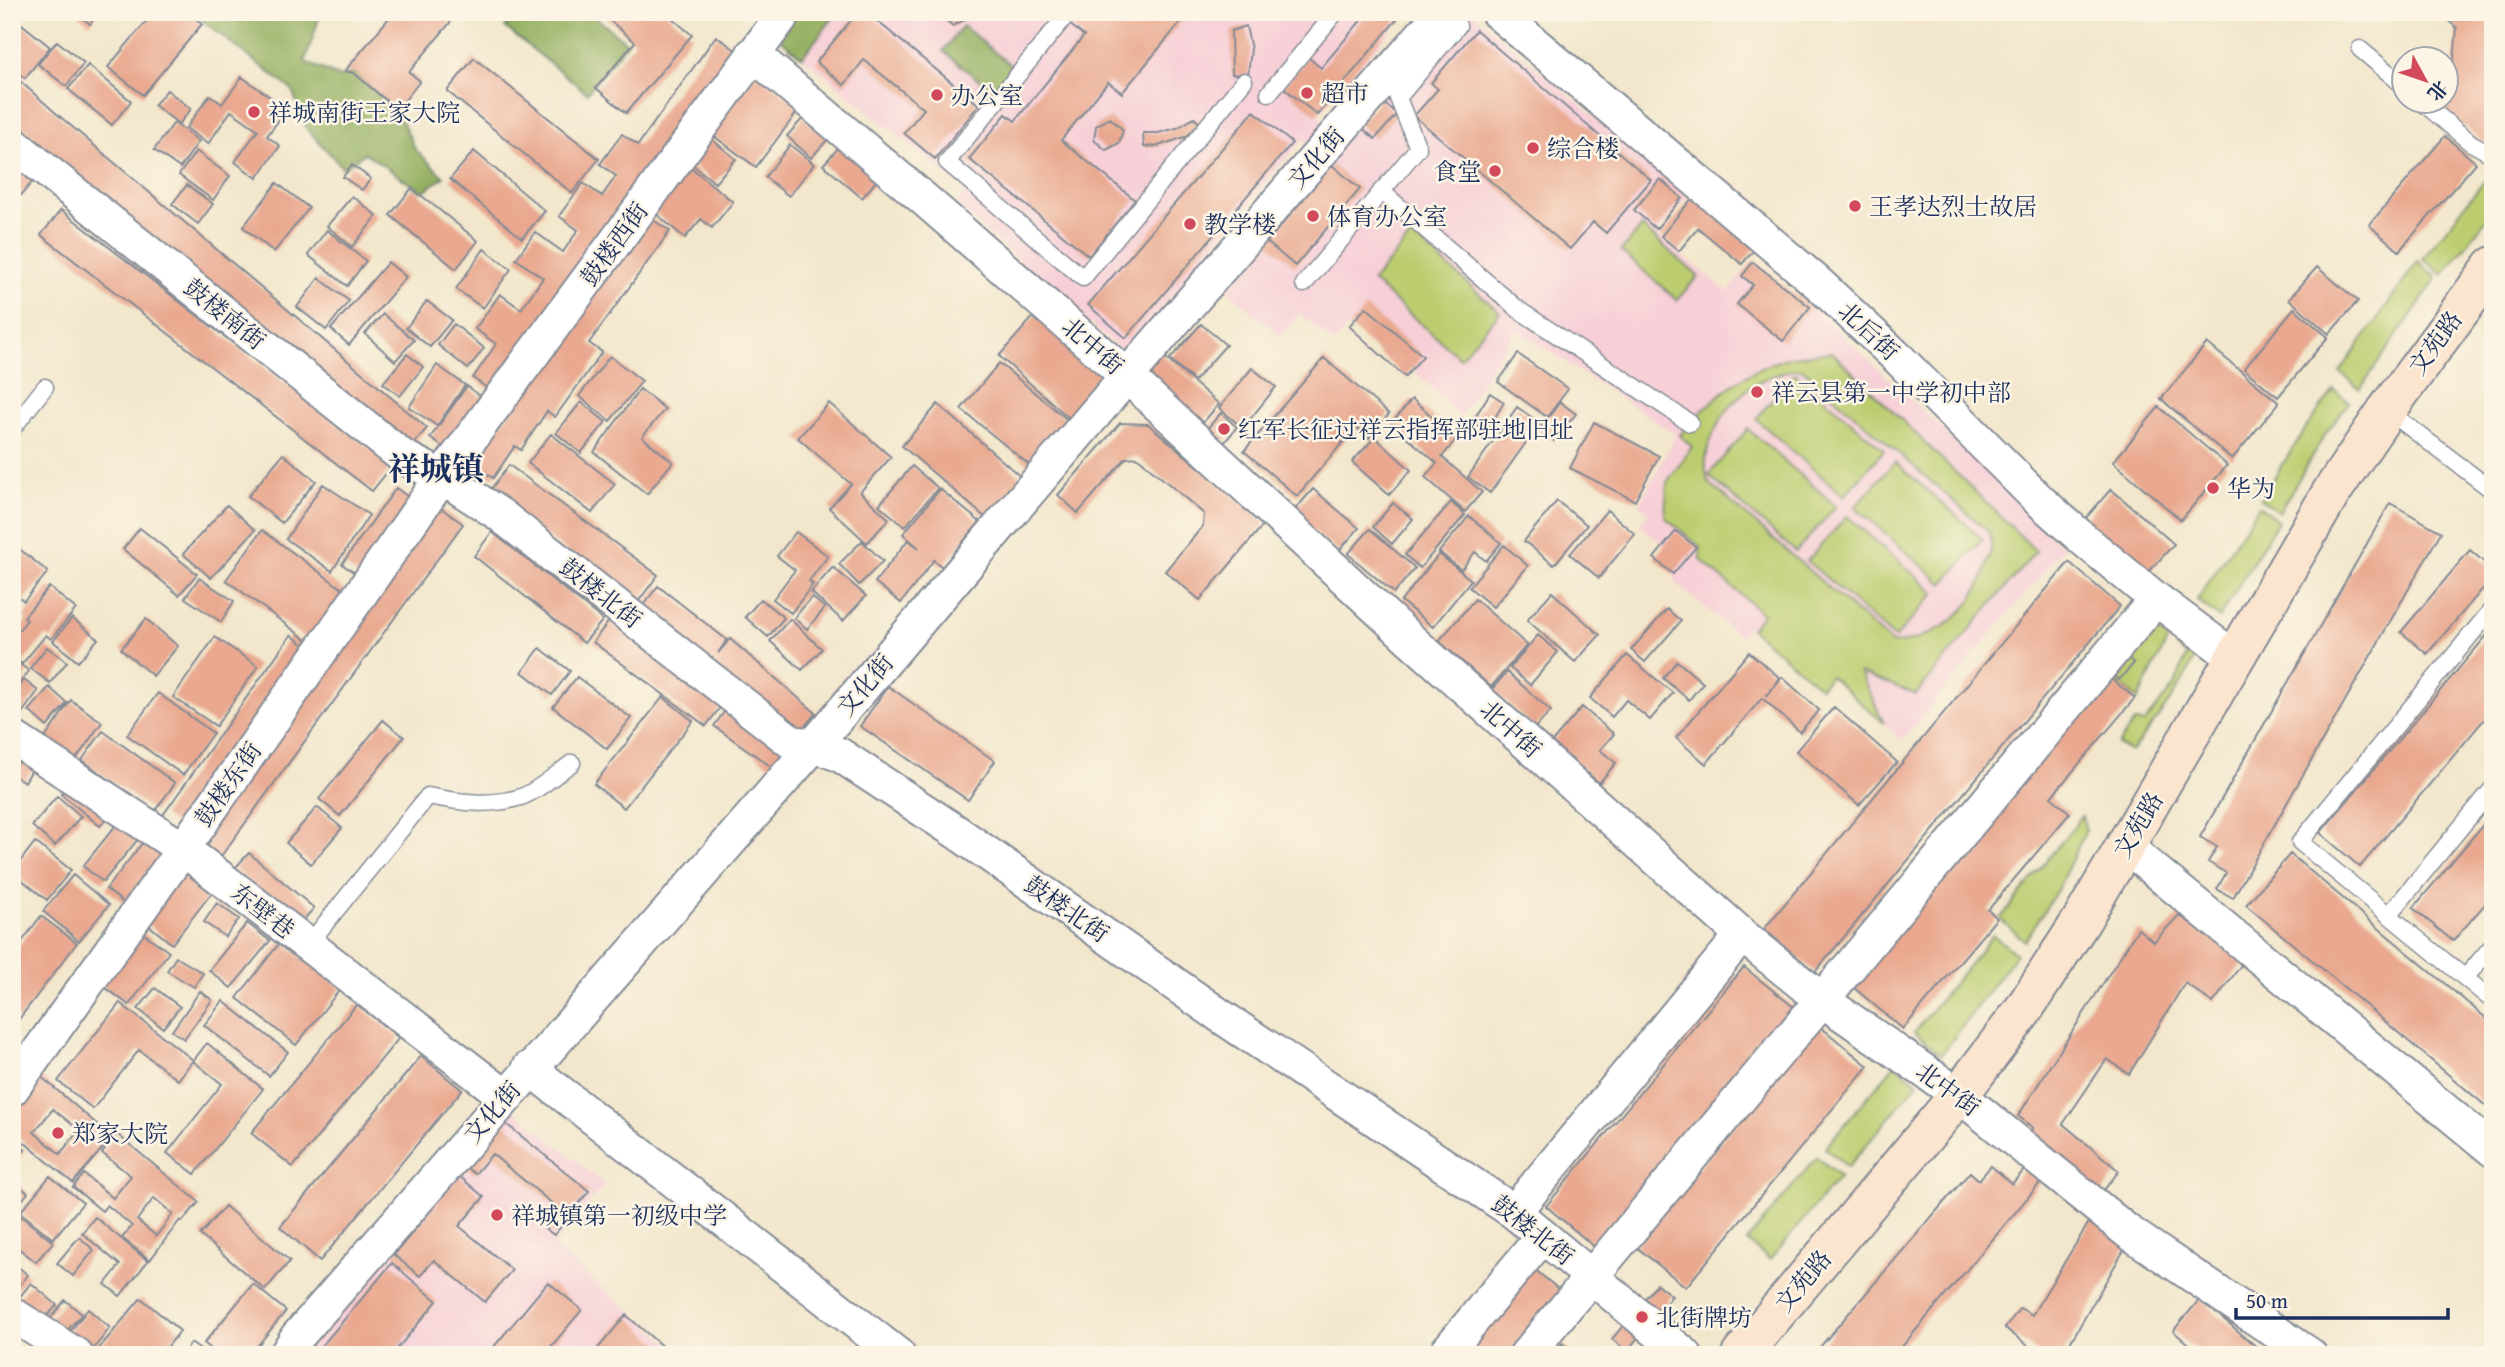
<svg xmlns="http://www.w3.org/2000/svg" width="2505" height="1367" viewBox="0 0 2505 1367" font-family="'Gentium Book Plus','Noto Serif SC',serif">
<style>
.built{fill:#f6cfd7}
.green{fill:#bccd70;stroke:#6c7e67;stroke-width:2;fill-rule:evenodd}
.forest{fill:#95b062;stroke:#587060;stroke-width:2}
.building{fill:#e9a88f;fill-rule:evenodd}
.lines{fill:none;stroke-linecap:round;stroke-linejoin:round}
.lane-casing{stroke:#868b95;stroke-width:19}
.street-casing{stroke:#868b95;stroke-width:37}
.secondary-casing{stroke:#868b95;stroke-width:42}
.lane{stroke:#fff;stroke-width:16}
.street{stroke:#fff;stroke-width:33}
.secondary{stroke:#fbe5cf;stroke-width:38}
.poi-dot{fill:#d1495b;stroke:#fcf5e5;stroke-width:2.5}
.labels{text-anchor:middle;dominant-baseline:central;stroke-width:5;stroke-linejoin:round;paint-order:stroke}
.poi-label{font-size:24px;fill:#1b2f5e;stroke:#fcf5e5;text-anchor:start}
.street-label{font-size:24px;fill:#1b2f5e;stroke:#fcf5e5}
.district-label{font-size:32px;font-weight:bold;fill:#1b2f5e;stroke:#fcf5e5}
</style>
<rect width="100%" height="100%" fill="#fcf5e5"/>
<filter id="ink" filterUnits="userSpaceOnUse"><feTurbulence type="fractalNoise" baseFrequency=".0143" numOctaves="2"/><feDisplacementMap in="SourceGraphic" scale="14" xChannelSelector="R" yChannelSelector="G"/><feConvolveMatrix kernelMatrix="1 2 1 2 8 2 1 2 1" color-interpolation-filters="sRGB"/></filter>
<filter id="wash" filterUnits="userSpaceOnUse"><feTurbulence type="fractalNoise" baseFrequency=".00686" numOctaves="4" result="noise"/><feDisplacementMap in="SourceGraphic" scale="28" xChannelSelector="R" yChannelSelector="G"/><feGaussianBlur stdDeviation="1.57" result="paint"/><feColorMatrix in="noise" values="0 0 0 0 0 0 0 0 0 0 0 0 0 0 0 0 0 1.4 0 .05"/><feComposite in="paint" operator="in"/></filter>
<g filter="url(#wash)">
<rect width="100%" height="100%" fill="#f2e7cc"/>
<path class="built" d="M799,12H1407L1318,115L1347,139L1448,17L1471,12L1688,196L1656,234L1728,292L1753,260L1826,320L1973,457L2064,548L1902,740L1830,676L1820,687L1748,626L1740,636L1677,584L1673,574L1654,558L1664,546L1639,524L1649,512L1639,505L1676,435L1516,329L1460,416L1412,368L1422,356L1366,307L1334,343L1299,313L1281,336L1222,285L1327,161L1302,140L1123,353L956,205L966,191L779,38Z
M506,1103L604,1184L553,1247L684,1355H300Z"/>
<path class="green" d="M2493,170V211L2443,275L2423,258Z
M1642,227L1698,276L1677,300L1621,251Z
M1412,235L1500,312L1460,358L1372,281Z
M2418,261L2437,278L2360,389L2340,372Z
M1832,352L2036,551L1916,694L1860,673L1884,723L1830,676L1820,687L1751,629L1763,614L1700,559V547L1665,517L1667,482L1692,447L1680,435C1707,403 1742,371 1784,359C1799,355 1816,354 1832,352ZM1796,369H1802L1989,532C1993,544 1991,553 1987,565C1978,601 1955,625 1919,638C1910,641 1902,644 1892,643L1708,482C1697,445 1729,398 1760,381C1771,375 1784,372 1796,369Z
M1795,373L1884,450L1844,496L1756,419Z
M2334,390L2349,402L2325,435L2279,512L2260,499L2308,425Z
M1748,429L1836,506L1796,552L1708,475Z
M1895,462L1983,539L1943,584L1855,507Z
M2259,506L2278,521L2219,618L2197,600Z
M1847,516L1935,593L1895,638L1807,561Z
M2151,626L2168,639L2138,699L2110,676Z
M2185,629L2201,642C2186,684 2158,718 2131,752L2118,744L2134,722L2144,723L2174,686L2187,656L2176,647Z
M2082,816L2086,831L2057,890L2025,941L2000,919Z
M1993,935L2016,954L1941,1055L1914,1032Z
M1895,1064L1918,1083L1848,1167L1825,1148Z
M1817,1157L1840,1176L1770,1260L1747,1241Z"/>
<path class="forest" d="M191,12H321L305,62L340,77L354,73L397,110L415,149L444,177L422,192L365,153L343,168L306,128L292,90Z
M518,12H589L627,43L587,93L505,27Z
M799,12H838L802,57L779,38Z
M963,26L1013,67L993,91L943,51Z"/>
<g id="blocks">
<path class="building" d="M75,12H99L90,24Z
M154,12H188L202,24L143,95L108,67Z
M382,12H459L409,72L420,81L397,110L354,73L345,71L389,18Z
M600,12H665L692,35L626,113L596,88L635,42Z
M858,12H866L979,105L935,159L904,133L924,109L864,60L844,85L816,62Z
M941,12H968L966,19L953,26L940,16Z
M1077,12H1181L1186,16L1122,93L1108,82L1061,140L1135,200L1089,256L969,159L1006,114L1015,121L1084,36L1068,23Z
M1368,12H1403L1317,115L1283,87L1308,57L1321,68Z
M2438,12L2493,14V72L2487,145L2435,102H2446V90L2452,81L2457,28Z
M12,16L50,47L25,78L12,68Z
M1246,26L1251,49L1248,76L1232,74L1231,31Z
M1476,30L1651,180L1606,233L1593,222L1570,249L1414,116L1438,89L1431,83Z
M716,36L737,51L494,393L473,378L496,344L475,329L500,294L521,309L543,278L516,259L535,232L563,252L578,230L559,216L583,183L602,196L616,176L600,164L622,134L638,145Z
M57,41L84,63L66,86L38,64Z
M474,58L599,159L572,193L447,91Z
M88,65L131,101L112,125L68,89Z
M756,73L801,107L756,167L711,134Z
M12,74L57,114L427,428L405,454L12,119Z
M242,77L287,109L267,136L280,146L257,178L235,162L258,130L231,111L208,144L186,128L210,95L222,104Z
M167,90L191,109L179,124L154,105Z
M1380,100L1397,114L1375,139L1359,125Z
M1254,111L1292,143L1126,338L1088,305Z
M804,117L828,139L811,158L787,136Z
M1110,118L1123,130L1119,143L1106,150L1094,140L1096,126Z
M1194,118L1202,125L1185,137L1158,146L1144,147L1143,133H1158L1177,128Z
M174,123L199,141L180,168L154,150Z
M2445,136L2476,163L2399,251L2369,225Z
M709,137L736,159L715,183L688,161Z
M790,145L814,164L789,196L765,177Z
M840,146L878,179L862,198L823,165Z
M196,151L230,176L213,200L179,175Z
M474,151L545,211L522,238L450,179Z
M12,162L34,180L12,206Z
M352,165L371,179L362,190L343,177Z
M688,165L733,202L712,228L701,219L685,238L655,213Z
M1332,165L1360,189L1295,266L1267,242Z
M1660,179L1682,198L1656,229L1634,210Z
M277,183L309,208L274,252L243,227Z
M187,185L213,204L198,224L172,204Z
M412,188L478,241L456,269L390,215Z
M1698,191L1760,243L1742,264L1698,228L1679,251L1661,236Z
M352,196L377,216L352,247L327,226Z
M61,210L392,466L372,491L41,235Z
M650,218L670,231L589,343L602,352L555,417L547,411L521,450L515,446L493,478L473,464Z
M327,230L366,261L347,286L308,255Z
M484,249L511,269L483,308L456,289Z
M388,262L406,277L349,345L331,329Z
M1753,262L1810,307L1783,341L1737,304L1753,285L1742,276Z
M2317,267L2358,301L2329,334L2289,299Z
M319,278L349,301L326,330L297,307Z
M427,301L452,320L430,347L406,328Z
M1366,307L1423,356L1405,377L1349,326Z
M2294,308L2328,337L2278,397L2244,369Z
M383,314L414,340L395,361L365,334Z
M1035,315L1105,378L1069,418L999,356Z
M454,324L484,348L468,369L438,345Z
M1201,324L1226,345L1194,381L1170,359Z
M2207,343L2279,403L2232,459L2161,399Z
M1156,350L1219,404L1200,426L1137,372Z
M407,354L423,367L400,396L383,383Z
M1518,354L1568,389L1547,417L1498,382Z
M610,356L642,381L610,421L579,396Z
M1324,358L1389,414L1369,438L1356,427L1297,496L1244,451Z
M999,363L1070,422L1033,468L961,409Z
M437,365L465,385L437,426L409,407Z
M1252,368L1276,387L1243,428L1219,408Z
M467,386L488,402L452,453L430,438Z
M640,389L665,409L642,437L673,462L647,494L594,452Z
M1490,393L1504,402L1487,431L1472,422Z
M1412,399L1457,438L1442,457L1482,492L1465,512L1425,477L1437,463L1391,424Z
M581,402L606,422L581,453L556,433Z
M1560,402L1576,414L1554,441L1539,430Z
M829,403L891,457L860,492L889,519L867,543L829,508L851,484L798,438Z
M938,404L1022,478L986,518L902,446Z
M1517,407L1540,423L1490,493L1468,477Z
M2159,407L2227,465L2181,520L2113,462Z
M1221,413L1237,427L1224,443L1207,429Z
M1594,422L1659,456L1635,501L1570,468Z
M1120,423L1148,424L1265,523L1200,600L1165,571L1203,526L1204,514L1137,457L1126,458L1078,513L1058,495Z
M551,434L615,484L592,513L528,463Z
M1375,437L1411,470L1389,495L1352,462Z
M283,454L316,481L282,523L248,496Z
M509,465L658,575L637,603L488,493Z
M912,466L938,488L905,527L879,505Z
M323,484L369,515L332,571L286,539Z
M396,488L419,505L365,580L342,564Z
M940,489L980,522L942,567L934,560L901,603L875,582L908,540L919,548L903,534Z
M1313,489L1359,528L1338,552L1292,513Z
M2111,489L2174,544L2147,574L2085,519Z
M1557,501L1587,525L1554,565L1524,541Z
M1451,502L1465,515L1420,568L1405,555Z
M1393,503L1413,519L1392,544L1373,527Z
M2390,503L2441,532L2233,898L2217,889L2226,873L2208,862L2217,847L2200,837Z
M227,505L255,530L211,578L183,554Z
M438,506L463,524L219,859L194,842Z
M1607,510L1635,534L1599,578L1570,554Z
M1469,516L1501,543L1486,561L1475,552L1461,570L1439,552Z
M140,528L197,574L179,595L123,549Z
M1370,529L1415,568L1394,593L1348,554Z
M262,530L352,596L315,646L226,580Z
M1676,531L1696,547L1673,574L1654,558Z
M492,532L603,620L584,643L474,556Z
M796,532L828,556L809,581L813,584L791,613L773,599L795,570L777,556Z
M862,541L883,561L859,585L839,564Z
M12,543L48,572L24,601L12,592Z
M1504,545L1528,566L1493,607L1469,587Z
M2470,550L2493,570V577L2427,654L2401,632Z
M1439,554L1471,580L1433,627L1401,601Z
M2069,562L2120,606L1815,972L1764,929Z
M833,567L866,596L843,621L811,592Z
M199,578L234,601L221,622L185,598Z
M658,586L727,640L718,653L730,639L816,713L795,738L639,611Z
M49,587L76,609L51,639L46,635L22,664L12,656V638L27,620L24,617Z
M1552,592L1600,635L1575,662L1527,620Z
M812,597L825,608L807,629L794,618Z
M761,599L784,618L768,637L745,617Z
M1475,599L1527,645L1491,687L1439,641Z
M1667,609L1681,621L1645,662L1631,650Z
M72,618L98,639L78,662L53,641Z
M146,619L178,646L153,676L121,649Z
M790,619L822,649L802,670L770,641Z
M609,621L722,705L706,726L593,642Z
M2493,628V709L2360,867L2320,833Z
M291,635L314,652L186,831L163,815Z
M1538,635L1558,652L1530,685L1510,668Z
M215,637L258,666L216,726L173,697Z
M47,647L67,662L50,683L30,668Z
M540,648L570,671L552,695L522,672Z
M1749,652L1780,678L1766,696L1782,677L1819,710L1800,732L1762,698L1706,764L1676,738Z
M2121,652L2134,663L2119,680L2106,669Z
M1627,655L1673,693L1650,720L1626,700L1612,717L1590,698Z
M12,658L29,671L12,693Z
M1677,661L1703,683L1689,700L1663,678Z
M1507,672L1551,711L1535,728L1492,689Z
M2103,672L2135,698L2051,797L2070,813L1988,910L1997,918L1903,1029L1847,982Z
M577,677L631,718L607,749L553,707Z
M24,680L38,691L12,727V696Z
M888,686L995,761L968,800L860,726Z
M49,687L67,703L47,727L29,711Z
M158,693L213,733L183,775L127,735Z
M663,697L693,721L624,808L594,784Z
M71,700L102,722L74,762L43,741Z
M1582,707L1614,734L1600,750L1616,763L1599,783L1552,742Z
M1834,707L1897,762L1859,805L1796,751Z
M727,708L786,750L773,768L714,726Z
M383,720L404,737L340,816L319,799Z
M103,731L175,783L154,812L82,760Z
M12,741L39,757L25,782L12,775Z
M72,780L111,813L100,826L61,794Z
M57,796L81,816L55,846L32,826Z
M317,807L342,828L311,864L286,843Z
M2493,813V895L2453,941L2413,908Z
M124,815L144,832L103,882L83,866Z
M151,832L168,847L124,903L106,889Z
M35,842L71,870L47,900L12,872Z
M249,853L314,908L299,925L234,869Z
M2290,854L2493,1024V1112L2246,905Z
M181,867L213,891L172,944L141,919Z
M73,875L109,905L79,941L43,911Z
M217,903L239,919L225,937L204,922Z
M2179,915L2244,961L2213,1003L2185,983L2129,1074L2107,1059L2063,1124L2119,1171L2100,1195L2026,1138L2033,1128L2018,1116L2138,929L2154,942Z
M41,916L77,943L19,1019L12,1014V955Z
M247,923L270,941L231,988L209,970Z
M139,930L169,952L129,1005L99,983Z
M281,941L341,988L296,1045L237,998Z
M176,957L203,973L194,987L167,971Z
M1744,967L1796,1009L1597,1249L1546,1206Z
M155,988L180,1007L163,1028L138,1009Z
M200,991L212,1000L184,1039L172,1031Z
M223,1001L288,1052L269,1076L204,1025Z
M120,1003L193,1060L178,1080L139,1050L93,1109L58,1081Z
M357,1004L399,1038L293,1167L251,1133Z
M1817,1024L1868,1066L1686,1287L1635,1246Z
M207,1043L263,1089L195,1174L167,1153L222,1084L193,1061Z
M421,1056L462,1090L320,1261L280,1227Z
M38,1074L112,1137L73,1183L12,1132V1104ZM53,1109L79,1130L60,1154L34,1132Z
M500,1119L589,1191L554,1235L539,1224L554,1205L492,1154L475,1174L463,1165Z
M117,1134L199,1202L182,1222L180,1220L150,1260L122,1238L132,1226L107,1205L102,1211L73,1187L84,1174L113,1198L131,1176L102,1153ZM154,1198L173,1214L156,1236L137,1220Z
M12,1140L25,1150L12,1165Z
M1991,1166L2012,1184L2025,1169L2041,1182L1895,1355H1829L1820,1347L1970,1172L1979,1180Z
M50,1176L83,1203L53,1239L20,1212Z
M459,1176L484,1197L459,1226L512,1270L485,1302L434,1260L420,1276L394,1255Z
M12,1180L28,1193L17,1206L12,1202Z
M225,1206L290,1261L265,1290L200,1235Z
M12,1209L53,1242L36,1262L12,1243Z
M95,1217L148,1261L120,1296L105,1284L120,1265L82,1233Z
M2091,1219L2131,1238L2063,1355H2040L2005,1328L2020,1308L2032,1315Z
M79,1237L94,1250L73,1276L57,1263Z
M12,1262L28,1275L12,1295Z
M1526,1262L1564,1294L1515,1355H1449Z
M392,1263L437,1301L392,1355H314Z
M548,1282L582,1310L544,1355H487Z
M31,1283L57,1305L43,1321L17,1300Z
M253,1284L286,1311L250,1355H218L204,1343Z
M1657,1284L1672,1296L1627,1351L1612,1339Z
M141,1298L180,1331L161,1355H99L96,1352Z
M2200,1299L2266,1355H2201L2173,1331Z
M65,1300L82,1314L65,1333L49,1320Z
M88,1309L110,1328L91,1352L69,1333Z
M626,1315L672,1355H598L595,1352Z
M191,1343L207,1355H182Z
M1562,1343L1576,1355H1553Z"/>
</g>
</g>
<g filter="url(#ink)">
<use href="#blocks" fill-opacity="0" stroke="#868b95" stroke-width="2"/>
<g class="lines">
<g class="lane-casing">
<path id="lane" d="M1069,12L947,162L1083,278L1244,81
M2360,49L2404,86
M1269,93L1336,12
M2422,102L2471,143L2493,155
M1381,191L1519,310L1690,423
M1304,284L1418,148L1398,98L1458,26L1452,12
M2387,410L2493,491
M12,429L45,387
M2493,608L2300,842L2493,1001
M2389,915L2493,788
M308,945L428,796C457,802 491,807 521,797C538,791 556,774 572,763
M2465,978L2493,945"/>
</g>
<g class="street-casing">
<path id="street" d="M1497,12L1819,284L1900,360L2039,500L2083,539L2156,599L2235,658
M753,54L925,200L1127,376L1411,640L1742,935L1822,1000L1959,1095L2127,1231L2310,1355
M12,143L402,456L442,477L499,514L793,743L814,745L840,755L958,833L1222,1017L1514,1212L1685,1355
M12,737L183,849L505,1096
M2125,846L2493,1150
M529,1068L898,1355
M12,1089L183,849L442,477L785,12
M1514,1212L1742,935
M12,1314L76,1355
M286,1355L297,1337L814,745L1127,376L1442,12
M1444,1355L1543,1236
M1526,1355L2156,599"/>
</g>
<g class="secondary-casing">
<path id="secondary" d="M1741,1355L1959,1095L2022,1012L2083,918L2331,493L2387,410L2493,266"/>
</g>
<use href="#lane" class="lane"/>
<use href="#street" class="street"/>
<use href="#secondary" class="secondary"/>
</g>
</g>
<g class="poi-dot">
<circle cx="1307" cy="93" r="7"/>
<circle cx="937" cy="95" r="7"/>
<circle cx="254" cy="112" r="7"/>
<circle cx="1533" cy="148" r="7"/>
<circle cx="1495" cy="171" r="7"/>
<circle cx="1855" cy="206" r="7"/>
<circle cx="1313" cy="216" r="7"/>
<circle cx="1190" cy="224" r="7"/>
<circle cx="1757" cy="392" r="7"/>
<circle cx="1224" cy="429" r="7"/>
<circle cx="2213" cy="488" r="7"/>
<circle cx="58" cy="1133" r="7"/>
<circle cx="497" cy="1215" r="7"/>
<circle cx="1642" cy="1317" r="7"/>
</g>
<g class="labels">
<g class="poi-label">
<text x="1321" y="93">超市</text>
<text x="951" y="95">办公室</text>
<text x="268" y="112">祥城南街王家大院</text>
<text x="1547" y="148">综合楼</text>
<text x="1481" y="171" text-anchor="end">食堂</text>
<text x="1869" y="206">王孝达烈士故居</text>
<text x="1327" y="216">体育办公室</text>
<text x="1204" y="224">教学楼</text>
<text x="1771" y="392">祥云县第一中学初中部</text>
<text x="1238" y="429">红军长征过祥云指挥部驻地旧址</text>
<text x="2227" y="488">华为</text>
<text x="72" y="1133">郑家大院</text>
<text x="511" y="1215">祥城镇第一初级中学</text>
<text x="1656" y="1317">北街牌坊</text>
</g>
<g class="street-label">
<text transform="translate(1316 158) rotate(-49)">文化街</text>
<text transform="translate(614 244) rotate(-54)">鼓楼西街</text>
<text transform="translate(225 314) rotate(39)">鼓楼南街</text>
<text transform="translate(1869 331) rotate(43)">北后街</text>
<text transform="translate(2435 343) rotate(-54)">文苑路</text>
<text transform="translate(1093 346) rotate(41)">北中街</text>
<text transform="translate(601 593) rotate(38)">鼓楼北街</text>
<text transform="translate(865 685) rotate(-50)">文化街</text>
<text transform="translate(1511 729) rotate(42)">北中街</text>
<text transform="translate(228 784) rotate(-55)">鼓楼东街</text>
<text transform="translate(2138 825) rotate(-59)">文苑路</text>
<text transform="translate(1067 909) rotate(35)">鼓楼北街</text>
<text transform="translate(263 911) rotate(38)">东壁巷</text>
<text transform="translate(1948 1089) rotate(36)">北中街</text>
<text transform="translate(492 1112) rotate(-49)">文化街</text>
<text transform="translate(1533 1230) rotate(38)">鼓楼北街</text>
<text transform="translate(1803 1281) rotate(-50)">文苑路</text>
</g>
<g class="district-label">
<text x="436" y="468">祥城镇</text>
</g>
</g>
<rect width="2505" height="1367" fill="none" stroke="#fcf5e5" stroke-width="42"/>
<g transform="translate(2425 80) rotate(130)"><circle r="33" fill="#fcf5e5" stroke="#a2a6af" stroke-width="2"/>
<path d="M0-5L12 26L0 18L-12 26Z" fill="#d1495b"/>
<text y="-10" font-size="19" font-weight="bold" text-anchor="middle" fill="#1b2f5e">北</text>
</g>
<path d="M2236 1308v10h212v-10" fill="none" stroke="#1b2f5e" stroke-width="3.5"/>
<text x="2246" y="1308" font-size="21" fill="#1b2f5e" stroke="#fcf5e5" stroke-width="5" paint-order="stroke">50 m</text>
</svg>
